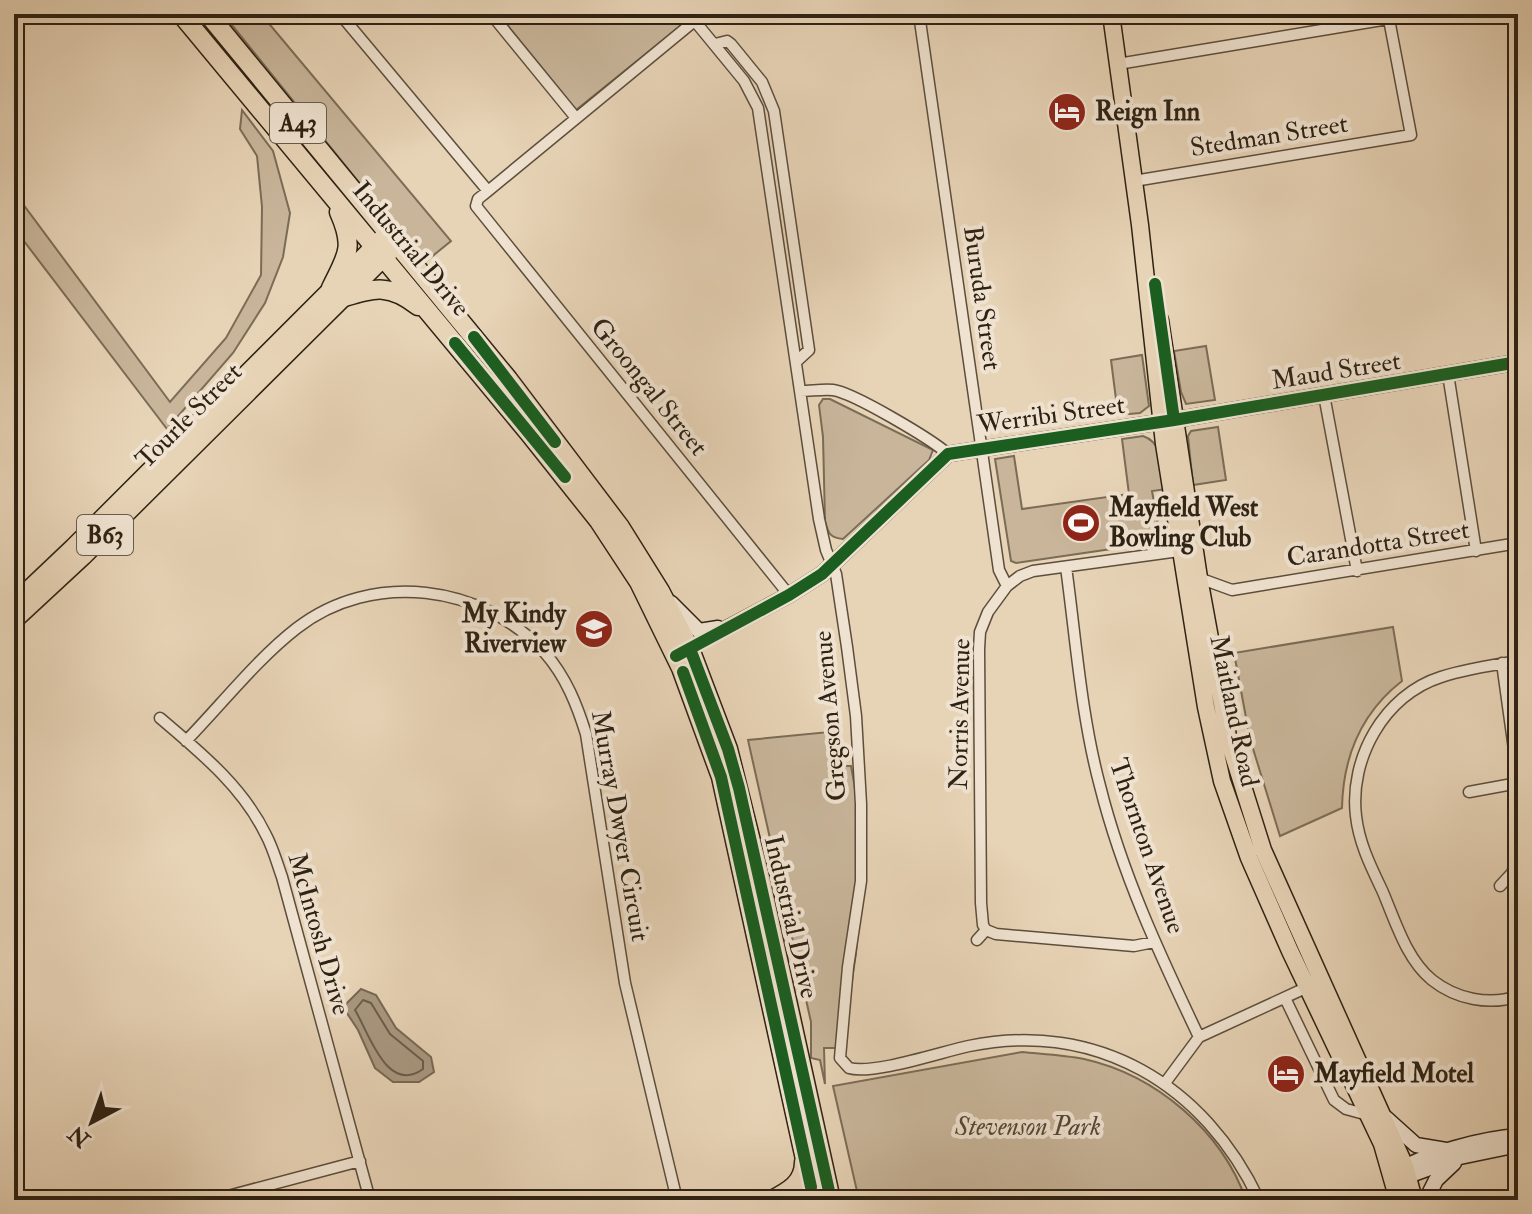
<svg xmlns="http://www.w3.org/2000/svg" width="1532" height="1214" viewBox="0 0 1532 1214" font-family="'IM FELL Double Pica',serif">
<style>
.green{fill:#c8b59a;stroke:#7b6c56;stroke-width:2}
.water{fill:#a8977f;stroke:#776854;stroke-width:2}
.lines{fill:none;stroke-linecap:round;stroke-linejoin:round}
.shore{stroke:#6b5c49;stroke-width:2}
.street-casing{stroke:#5c4e3c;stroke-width:13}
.secondary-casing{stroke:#2e2213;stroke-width:17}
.primary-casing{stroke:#2e2213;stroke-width:19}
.highway-casing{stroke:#2e2213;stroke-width:21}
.street{stroke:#efe2d0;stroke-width:10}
.secondary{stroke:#efe2d0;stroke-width:14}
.primary{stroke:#e7d3b6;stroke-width:16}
.highway{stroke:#e7d3b6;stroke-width:18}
.cycleway-casing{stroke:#efe2d0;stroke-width:17}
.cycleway{stroke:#1b5e20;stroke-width:12}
.labels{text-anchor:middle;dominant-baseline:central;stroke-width:8;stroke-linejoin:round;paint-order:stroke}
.shield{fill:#efe2d0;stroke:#685c4c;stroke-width:2}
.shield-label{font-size:24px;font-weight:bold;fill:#2e2213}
.poi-label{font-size:26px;font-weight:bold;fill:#2e2213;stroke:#efe2d0;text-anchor:start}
.street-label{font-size:26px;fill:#2e2213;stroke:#efe2d0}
.park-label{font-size:26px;font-style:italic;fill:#544735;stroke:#efe2d0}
</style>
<rect width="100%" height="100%" fill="#e7d3b6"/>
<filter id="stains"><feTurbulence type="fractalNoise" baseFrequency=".0025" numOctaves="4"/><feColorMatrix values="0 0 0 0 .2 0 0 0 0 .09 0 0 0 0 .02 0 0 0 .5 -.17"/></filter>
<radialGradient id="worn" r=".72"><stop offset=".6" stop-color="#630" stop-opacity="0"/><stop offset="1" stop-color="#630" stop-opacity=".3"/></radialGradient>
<path class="green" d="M223,14H261L451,241L424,263Z
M498,14H675L683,24L576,110Z
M242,110L273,151L290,213L283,257L265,303L233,353L167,429L14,228V192L170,402L226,338L261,275L262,207L257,156L240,129Z
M1206,346L1215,400L1186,404L1181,392L1174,351Z
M1142,355L1149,406L1140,413L1118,415L1111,360Z
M823,399H830L933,450L929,460L843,539C830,538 828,533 825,521L823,437L819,405Z
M1218,427L1226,480L1193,485L1188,436L1191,431Z
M1143,436C1164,443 1163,470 1167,489L1152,491L1161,540L1159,542L1016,563L1011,561L995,459L1014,456L1022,509L1129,494L1122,439Z
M1393,627L1402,681C1361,713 1343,758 1342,808L1280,836L1250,739L1234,653Z
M839,731L841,766H851L865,843L856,953L846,1021L838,1048H824L825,1084L820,1060L811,1058V1022L748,740Z
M1022,1052C1042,1054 1064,1055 1084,1059C1156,1075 1222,1131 1246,1200H859L833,1086Z"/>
<path class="water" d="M361,989L376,995L396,1028L431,1057L434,1072L419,1082H393L375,1068L358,1030L343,1007Z"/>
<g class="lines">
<path class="shore" d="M363,1000L371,1003L390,1034L423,1061V1069C387,1095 369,1033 355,1010Z"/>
<g class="street-casing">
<path id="street" d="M340,14L488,191
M491,14L576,118
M689,14L744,81L758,108L819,519L826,550L836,574L847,647L856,716L861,804V881L848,967L840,1058L849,1068C873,1075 941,1052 969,1046C1097,1020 1205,1085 1259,1200
M703,14L488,191L478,199L476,206L789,595
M919,14L999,570L1007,586
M715,44L727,41L731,44L762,82L774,111L809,350L797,361
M1118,64L1388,19
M1134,181L1411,135L1388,14
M1448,374L1476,551
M801,391C811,391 823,389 833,390C854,393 931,439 948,454
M1324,395L1357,571
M1066,567C1076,640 1081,715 1100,786C1122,874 1160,955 1199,1037
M1199,578L1232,590L1518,543
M1518,661C1492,665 1465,669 1441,677C1384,695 1349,759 1356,816C1359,843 1371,867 1382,890C1395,920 1406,959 1432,980C1456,999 1489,1006 1518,996
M1502,663L1518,778
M160,718C200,752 243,787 266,835C273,848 277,863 282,877L370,1200
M186,741C221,705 258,658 297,628C372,570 483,584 545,653C566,677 577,705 586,734L625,983L677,1200
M1469,792L1518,783
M1500,886L1512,873L1518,855
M986,930L983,925L981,903L979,649L980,632L988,612L1007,586L1020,576L1033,571L1179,551
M986,930L996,934L1134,946L1154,942
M977,940L986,930
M1285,998L1334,1100L1346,1109L1368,1115
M1165,1083L1199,1037L1312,985
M213,1200L360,1161"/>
</g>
<g class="secondary-casing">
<path id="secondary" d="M671,603L699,631L718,628
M682,652L789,595L822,574L948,454L1174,420L1518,362
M1386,1118L1416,1145L1446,1150
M1396,1173C1420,1154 1487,1138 1518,1136
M1399,1176H1408L1460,1157L1518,1145
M1426,1200L1436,1180L1454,1163"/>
</g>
<g class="primary-casing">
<path id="primary" d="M1111,14L1140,225L1164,444L1206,707L1222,781L1249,858L1290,951L1382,1144L1398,1200
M1160,320L1199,578L1229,742L1263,850L1405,1166L1414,1200
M14,603L73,547L382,238
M14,621L83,557L398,244"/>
</g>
<g class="highway-casing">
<path id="highway" d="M181,14L529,433L599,521L639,582L681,668L721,777L814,1200
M208,14L508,379L620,527L660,591L690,649L728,749L759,873L831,1200
M331,288C347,255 355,248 339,212
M341,298C375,288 389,283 418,306
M772,1200C789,1191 804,1183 804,1162"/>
</g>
<use href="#street" class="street"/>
<use href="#secondary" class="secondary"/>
<use href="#primary" class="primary"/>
<use href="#highway" class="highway"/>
<g class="cycleway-casing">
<path id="cycleway" d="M1155,284L1174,420
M474,337L555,442
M455,343L565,477
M690,649L728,749L739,788L831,1200
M676,656L789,595L822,574L948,454L1174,420L1518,362
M683,672L721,777L811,1187"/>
</g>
<use href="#cycleway" class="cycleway"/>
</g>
<defs>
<g id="hotel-disc" transform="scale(2)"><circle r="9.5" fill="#8f2418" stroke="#efe2d0"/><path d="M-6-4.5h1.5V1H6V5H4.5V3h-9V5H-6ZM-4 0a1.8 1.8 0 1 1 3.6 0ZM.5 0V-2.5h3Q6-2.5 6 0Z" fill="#fff"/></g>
<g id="stadium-disc" transform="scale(2)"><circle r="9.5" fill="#8f2418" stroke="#efe2d0"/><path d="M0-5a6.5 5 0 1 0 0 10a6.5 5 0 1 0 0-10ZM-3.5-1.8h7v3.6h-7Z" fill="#fff"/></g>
<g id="school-disc" transform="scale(2)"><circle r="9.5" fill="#8f2418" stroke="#efe2d0"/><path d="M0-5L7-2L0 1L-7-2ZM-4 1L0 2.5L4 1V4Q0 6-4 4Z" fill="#fff"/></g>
</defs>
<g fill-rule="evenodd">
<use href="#hotel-disc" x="1067" y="112"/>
<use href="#stadium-disc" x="1081" y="523"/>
<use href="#school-disc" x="594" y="629"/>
<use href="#hotel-disc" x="1286" y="1074"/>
</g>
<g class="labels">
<g class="shield">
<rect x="270" y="103" width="56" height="40" rx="6"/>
<rect x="77" y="515" width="56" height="40" rx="6"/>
</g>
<g class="shield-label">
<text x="298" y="123">A43</text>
<text x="105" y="535">B63</text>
</g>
<g class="poi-label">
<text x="1095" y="112">Reign Inn</text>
<text x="1109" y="508">Mayfield West<tspan x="1109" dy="30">Bowling Club</tspan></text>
<text x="566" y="614" text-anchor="end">My Kindy<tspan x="566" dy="30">Riverview</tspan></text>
<text x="1314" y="1074">Mayfield Motel</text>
</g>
<g class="street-label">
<text transform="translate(1269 136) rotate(-9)">Stedman Street</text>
<text transform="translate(411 249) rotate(50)">Industrial Drive</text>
<text transform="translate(982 298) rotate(82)">Buruda Street</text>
<text transform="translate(1336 371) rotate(-9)">Maud Street</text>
<text transform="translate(649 387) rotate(51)">Groongal Street</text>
<text transform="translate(1051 415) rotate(-8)">Werribi Street</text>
<text transform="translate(189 416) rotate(-45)">Tourle Street</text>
<text transform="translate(1378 544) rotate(-9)">Carandotta Street</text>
<text transform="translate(1234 711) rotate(78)">Maitland Road</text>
<text transform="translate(960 714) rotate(-89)">Norris Avenue</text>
<text transform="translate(830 716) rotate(-95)">Gregson Avenue</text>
<text transform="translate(620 826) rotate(80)">Murray Dwyer Circuit</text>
<text transform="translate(1147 846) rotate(71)">Thornton Avenue</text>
<text transform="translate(791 917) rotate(77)">Industrial Drive</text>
<text transform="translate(319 934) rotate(74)">McIntosh Drive</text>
</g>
<g class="park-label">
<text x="1028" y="1127">Stevenson Park</text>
</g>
</g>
<rect width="1532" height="1214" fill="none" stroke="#e7d3b6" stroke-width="48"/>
<rect x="16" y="16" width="1500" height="1182" fill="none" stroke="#2e2213" stroke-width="4"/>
<rect x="24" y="24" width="1484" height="1166" fill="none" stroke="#2e2213" stroke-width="2"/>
<g transform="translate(92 1122) rotate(221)" stroke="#efe2d0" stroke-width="6" paint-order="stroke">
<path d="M0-6L14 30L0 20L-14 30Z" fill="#2e2213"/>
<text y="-12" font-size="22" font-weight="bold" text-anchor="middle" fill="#2e2213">N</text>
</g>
<rect width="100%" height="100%" filter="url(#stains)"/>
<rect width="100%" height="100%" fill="url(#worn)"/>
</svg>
